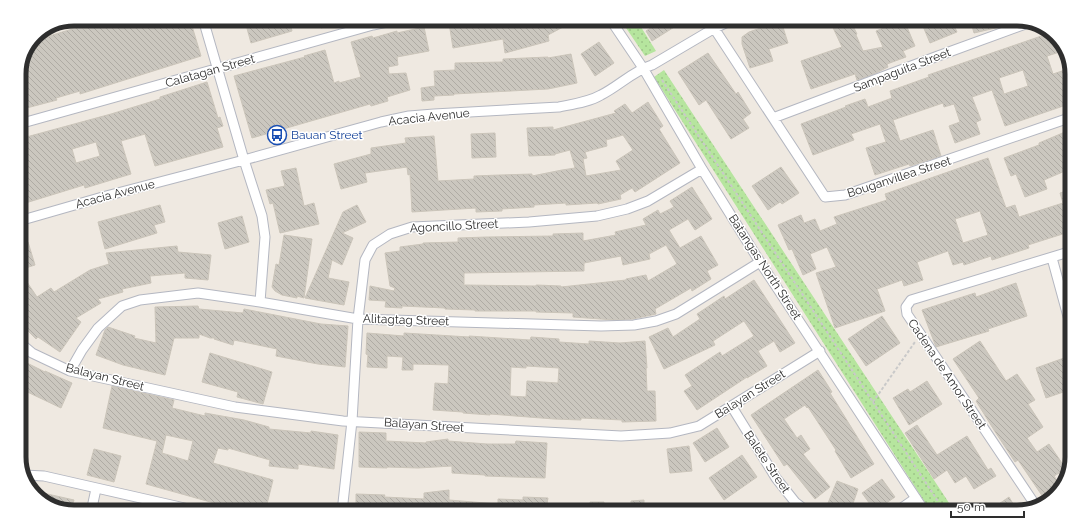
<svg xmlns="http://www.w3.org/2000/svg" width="1091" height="531" viewBox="0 0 1091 531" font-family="Raleway,sans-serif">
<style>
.grass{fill:url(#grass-dots)}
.building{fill:url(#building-back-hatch);stroke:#cbc5ba;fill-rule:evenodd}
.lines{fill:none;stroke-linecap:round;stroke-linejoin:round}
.minor-casing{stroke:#b4b7c1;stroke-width:11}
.path{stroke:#c9c9c9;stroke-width:2;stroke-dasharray:3 2;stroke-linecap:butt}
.minor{stroke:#fff;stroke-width:9}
.labels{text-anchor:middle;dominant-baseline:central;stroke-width:3;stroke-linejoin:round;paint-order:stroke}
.street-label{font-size:12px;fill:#2e2e2e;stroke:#fff}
.transit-label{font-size:12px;fill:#164399;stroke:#fff;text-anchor:start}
.rim{fill:none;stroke:#2e2e2e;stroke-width:5}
</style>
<defs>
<pattern id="grass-dots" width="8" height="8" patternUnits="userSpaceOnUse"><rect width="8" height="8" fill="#b6e59e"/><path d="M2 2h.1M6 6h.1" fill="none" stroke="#9dc588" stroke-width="1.8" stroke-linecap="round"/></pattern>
<pattern id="building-back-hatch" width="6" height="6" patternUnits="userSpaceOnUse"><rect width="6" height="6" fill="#cbc7bf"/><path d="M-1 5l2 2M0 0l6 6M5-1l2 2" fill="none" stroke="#afaba4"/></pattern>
</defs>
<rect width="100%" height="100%" fill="#efe9e1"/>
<path class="grass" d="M620,19H636L656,51L645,56Z
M664,70L955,512H931L654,77Z"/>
<path class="building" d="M110,19H197L198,24L192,26L201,56L80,94V91L56,98L57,100L19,110V71L33,41L82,26L83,29L110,20Z
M254,19H312L313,22L291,27L292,31L251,43L245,21Z
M319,19H344V22L321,28Z
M509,19H564L565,26L548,35L549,41L505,53L503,39L453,48L449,23L469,20L470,25Z
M664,19H687L652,41L646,31Z
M829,19H873L854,28L857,34L856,35L863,51L883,47L876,31L904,20L915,46L903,51L906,57L887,64L888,67L872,75L857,80L855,74L811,89L801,61L842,47Z
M920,19H951L957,32L930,43Z
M970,19H999L1000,27L974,33Z
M781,21L788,43L769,49L773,61L750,68L742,44V37L749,32Z
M424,27L429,51L397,57L398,65L388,67L389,74L406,73L410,90L387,97L388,101L371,106L370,104L252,138L234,76L305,57L304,56L325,50L334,83L339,81V83L361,77L351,42L372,36L373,38L397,31V33Z
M1050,33L1060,41L1063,51L1047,56L1053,74L1065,70L1072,90V103L1005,126L992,90L972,97L981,120L976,122L980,134L955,143L949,126L960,122L954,104L944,107L943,103L893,120L900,141L933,130L941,156L910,166L909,164L875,175L866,148L886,142L880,124L851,134L854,140L813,155L801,124L846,107L845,106L865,99L868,107L892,98L890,91L929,77L928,75ZM1023,70L1028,86L1004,94L999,78Z
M599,42L614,63L595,76L581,54Z
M708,53L736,94L738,92L751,113L743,119L749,128L731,139L706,100L699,105L678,72Z
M571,54L577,83L548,89L454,94V95L434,96V100L422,101L421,88L435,86L434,71L455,70V63L503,62V59L548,57V58Z
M207,82L218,118L220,117L223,126L217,128L223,147L155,166L145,134L121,141L131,174L85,188L84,185L19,205V139L111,114L160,99V97ZM96,142L100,156L76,163L72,149Z
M648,102L663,126L659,129L680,163L635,192L632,188L620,195L621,199L598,204L597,203L566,205V203L534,205V207L502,209V211L476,212V208L412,212L410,174L408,175L407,167L365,173L367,182L341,189L334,164L371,154V148L406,143L405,138L434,136L438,181L474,179V176L500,175L532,174V176L562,170L575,168L570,150L555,154V155L529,156L527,128L553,127V130L616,113L614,111L625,104L632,113ZM623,135L633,150L616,161L621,170L586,176L583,159L587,158L585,152L607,146L606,140Z
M1072,129V168L1044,180L1047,189L1025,197L1016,174L1011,176L1004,158L1039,145V143Z
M495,133L496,157L472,158L471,134Z
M988,158L1006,208L1015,205L1019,217L1063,203L1060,193L1072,189V231L1028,245L1029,248L992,260L991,256L964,265L963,262L953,265L948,251L917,262L923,280L904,286L902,280L877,289L885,311L835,328L816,273L836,267L827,247L810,254L816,269L803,275L792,249L789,250L778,225L801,215L804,223L815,219L820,231L837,224L834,217L887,200L885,194ZM980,211L988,235L963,243L955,219Z
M781,167L799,193L782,204L780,202L768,210L752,186Z
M296,168L304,206L314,203L319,224L280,233L273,203L270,204L266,190L285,186L281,171Z
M692,187L712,219L695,230L688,219L669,230L680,248L701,236L718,265L707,271L711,279L692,291L691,288L655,309L656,314L633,319L615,320L573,317V313L536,312V311H475V310L445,309V308L402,306V308L385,307L386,301L369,300L370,286L394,291L395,288L390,286L385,253L400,251V247L423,244V243L458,242V238L487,237L553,236V234L583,233V241L616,235L615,232L646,225L643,219L658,210L660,214L674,207L670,201ZM666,245L677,264L648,281L646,275L626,279V280L561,287V286L536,285V286L464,285V273L584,271V263L621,256L623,265L650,259L649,254Z
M160,205L165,222L154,225L157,233L105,249L98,222Z
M357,205L366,222L342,233L353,238L342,265L332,260L328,278L349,282L344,305L305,298L343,212Z
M242,216L249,242L225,249L218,223Z
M284,235L312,239L304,298L297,296V298L282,295L275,291L272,287L276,264L279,265Z
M28,242L35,265L19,270V244Z
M177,246L178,252L211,255L208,280L185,278V273L150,276L151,283L122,289L123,292L98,299L101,303L76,318L81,322L60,352L38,337L36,339L19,322V270L37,297L51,288L54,292L90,270L109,264L106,253Z
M754,280L795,343L780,352L774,341L758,351L767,366L747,378V377L697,410L684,391L692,386L685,375L720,352L722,356L754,336L744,321L713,341L715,345L664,369L649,337L668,328L673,337L700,319L697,314L724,296L725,299Z
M1016,283L1027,316L988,329L989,331L936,347L922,310L975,293L976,297Z
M198,306L199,309L243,313L244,309L321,324L348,326L345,367L318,364L276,356L277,349L234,340L233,345L214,339L215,338H210L199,334V338H174L165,375L123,365L96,355L105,330L108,327L135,336L134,338L156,343L155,307Z
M882,316L900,343L866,366L848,339Z
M367,333L404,336V333L469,337V336L530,340L531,337L559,339V342L589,344V341L620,343L645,341L647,368H646L647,391H655L656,421L622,422V420L581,418V420L554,419L490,414V415L463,413V412L433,410L435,383L448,384L449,365L413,364V370H402L403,357L387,356V368L367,367L368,355L366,354ZM526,366L559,368L558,383L527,381L526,397L510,396L511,367L526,368Z
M980,341L1006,381L1017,374L1035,400L1028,404L1043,427L1027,438L1037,452L1049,444L1066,469L1054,476L1061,487L1047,503L1018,460L1015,462L994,430L976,401L979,398L953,359Z
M210,353L272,372L263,404L237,397L238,392L202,382Z
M1064,358L1072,382V389L1046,398L1036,368Z
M19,359L45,372V371L72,383L61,408L19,388Z
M818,370L832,392L830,393L874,464L851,478L835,451L836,450L808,407L807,408L805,405L784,419L797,438L801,435L810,449L803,454L830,487L815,499L787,464L784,466L751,415Z
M927,381L942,404L909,425L893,398L908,389L910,392Z
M112,386L174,400L172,408L205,416V413L244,420L269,427V429L311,433V431L338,435L334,469L298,464V469L269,466L270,460L228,448V450L218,448L213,463L273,480L265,512H238L239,510L146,484L157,441L103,428ZM166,435L193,441L188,461L162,453Z
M917,425L937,455L967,436L988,470L991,468L996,476L974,489L966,476L955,483L947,470L934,479L905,433Z
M717,428L729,447L705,462L693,443Z
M359,432L386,433V441L426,443V442L448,439V441L487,444H515L516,441L547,443L545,478L485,476V475L452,473V466L418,468L387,467V468L359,467Z
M689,446L692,471L670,473L667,449Z
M94,449L121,456L114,482L87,475Z
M742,455L757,477L724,500L709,478Z
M882,479L895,497L875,511L862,493Z
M837,481L858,489L850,512H836L826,508Z
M449,490V500L498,504V499L523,500V497L548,498L547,504L579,505V512H356V494L385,495L384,497L424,499V493Z
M43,493L74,500L71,511L50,506L42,499Z
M1009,497L1018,512H987Z
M644,500V512H631V501Z
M590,502H604V512H590Z"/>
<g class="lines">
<g class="minor-casing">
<path id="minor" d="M203,19L244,160L262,216L265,237L260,302
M610,19L643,68L702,169L760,262L925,512
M708,19L825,197L845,195L1072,117
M773,118L938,56L1031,22
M19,124L373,25L401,19
M19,221L106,196L244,160L381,122L409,116L434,114L559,107C574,104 589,102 601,95C619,86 633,71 652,65L713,29L734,19
M1052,258L1072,331
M19,342L32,353L70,371L235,407L343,421L621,436L670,433L699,426L820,351
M70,371L82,350L98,328L122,306L140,300L198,293L260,302L358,319L601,326L634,325L656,321L676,314L760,262
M732,407L776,478L795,502L808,512
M24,475L44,476L202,512
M1036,506L907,314L906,307L911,300L1072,251
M91,512L96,489
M342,512L352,421L358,319L365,260L373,245L390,234L412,227L529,222L597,216L627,209L648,201L702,169
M896,512L916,498"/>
</g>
<path class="path" d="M662,80L945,512
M873,402L915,342"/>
<use href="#minor" class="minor"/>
</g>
<defs>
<g id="bus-ring" transform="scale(1)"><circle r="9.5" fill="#fff" stroke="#1a4fb4" stroke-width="1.5"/><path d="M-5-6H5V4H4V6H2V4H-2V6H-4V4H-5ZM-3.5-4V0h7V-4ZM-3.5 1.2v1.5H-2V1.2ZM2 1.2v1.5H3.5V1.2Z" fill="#1a4fb4"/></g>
</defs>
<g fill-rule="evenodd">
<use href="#bus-ring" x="277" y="135"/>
</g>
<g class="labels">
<g class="street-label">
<text transform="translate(902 70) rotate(-21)">Sampaguita Street</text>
<text transform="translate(210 71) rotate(-16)">Calatagan Street</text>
<text transform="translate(429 117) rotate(-6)">Acacia Avenue</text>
<text transform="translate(899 177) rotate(-18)">Bouganvillea Street</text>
<text transform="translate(115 194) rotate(-15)">Acacia Avenue</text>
<text transform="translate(454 226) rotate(-3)">Agoncillo Street</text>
<text transform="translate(765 267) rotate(57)">Batangas North Street</text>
<text transform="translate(406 320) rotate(2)">Alitagtag Street</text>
<text transform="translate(947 374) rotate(56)">Cadena de Amor Street</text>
<text transform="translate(105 377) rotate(14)">Balayan Street</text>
<text transform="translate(750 394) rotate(-32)">Balayan Street</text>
<text transform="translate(424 425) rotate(4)">Balayan Street</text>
<text transform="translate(767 462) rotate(56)">Balete Street</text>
</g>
<g class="transit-label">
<text x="291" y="135">Bauan Street</text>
</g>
</g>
<path d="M0 0H1091V531H0ZM74 26H1017A48 48 0 0 1 1065 74V457A48 48 0 0 1 1017 505H74A48 48 0 0 1 26 457V74A48 48 0 0 1 74 26Z" fill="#fff" fill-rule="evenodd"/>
<path class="rim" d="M74 26H1017A48 48 0 0 1 1065 74V457A48 48 0 0 1 1017 505H74A48 48 0 0 1 26 457V74A48 48 0 0 1 74 26Z"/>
<path d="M951 511v6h73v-6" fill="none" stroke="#2e2e2e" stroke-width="2"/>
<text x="957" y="511" font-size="12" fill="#2e2e2e" stroke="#ffffff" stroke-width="3" paint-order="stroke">50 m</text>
</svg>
